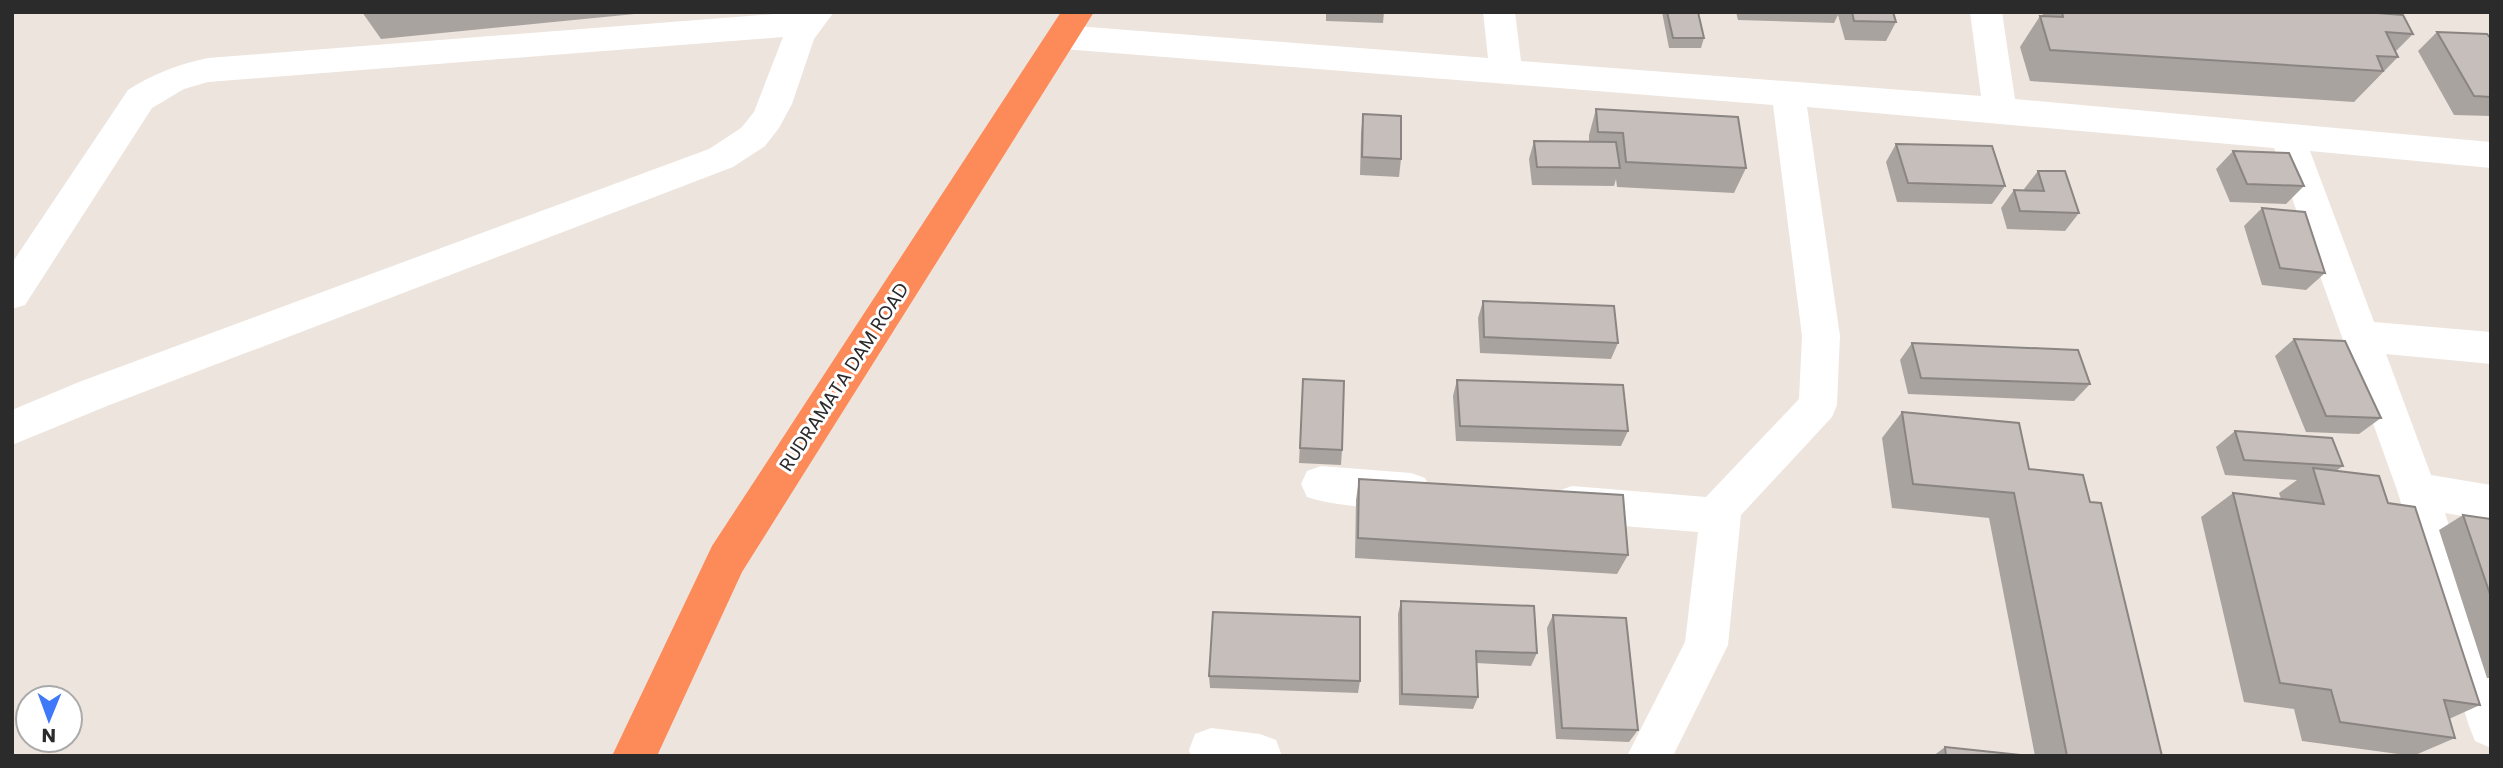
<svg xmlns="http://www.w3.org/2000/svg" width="2503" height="768" viewBox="0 0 2503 768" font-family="Poppins,sans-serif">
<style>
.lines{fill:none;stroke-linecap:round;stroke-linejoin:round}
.minor{fill:#fff;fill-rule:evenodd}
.highway{fill:#fc8b59;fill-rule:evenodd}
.wall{fill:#a9a3a0}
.building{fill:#c5beba;stroke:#8a8582;stroke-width:2}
.labels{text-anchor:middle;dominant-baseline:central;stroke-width:6;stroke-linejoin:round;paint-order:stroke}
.street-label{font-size:19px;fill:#2b2b2b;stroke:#fff}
</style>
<rect width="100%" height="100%" fill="#ede4dd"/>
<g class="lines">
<path class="minor" d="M799,12H834L814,39L792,104L779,128L765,146L733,167L107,406L12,445V410L79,382L709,149L741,128L754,112L783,37L208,82L184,89L152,108L25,305L12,309V263L128,90C153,74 179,64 208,58Z
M1483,12H1515L1521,61L1981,96L1970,12H2002L2015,99L2491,142V168L2310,151L2374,322L2491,332V364L2386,354L2431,475L2491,485V521L2445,513L2491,656V748L2475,741L2469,726L2397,490L2274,148L1807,107L1840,336L1837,405L1832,417L1741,515L1728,645L1673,756H1627L1685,642L1698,532L1572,522L1558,517L1552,504L1558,491L1572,486L1706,497L1799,399L1802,336L1773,105L1063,49L1052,45L1047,37L1052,29L1063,25L1488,58Z
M1321,466L1411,473L1425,478L1431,491L1425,504C1401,513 1332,506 1307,497L1301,484L1307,471Z
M1211,728L1260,734L1276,740L1282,756H1191L1189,750L1195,734Z"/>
<path class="highway" d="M1061,12H1094L742,572L657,756H612L712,546Z"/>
</g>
<path class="wall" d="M362,12H655L381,39Z
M1326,12H1384L1383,23L1326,21Z
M1662,12H1698L1704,38L1701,48H1669Z
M1736,12H1893L1896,22L1886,41L1845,40L1838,15L1834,23L1738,20Z
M2044,12H2365L2413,34L2395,52L2398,57L2354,102L2030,81L2020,47L2040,16H2042Z
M2437,32L2491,39V116L2454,115L2418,51Z
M1596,109L1746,168L1734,193L1617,187L1616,179L1614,186L1532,185L1529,159L1534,141L1589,142V135Z
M1363,114L1401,159L1399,177L1360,175L1361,133Z
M1896,144L2005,186L1992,204L1897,202L1886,162Z
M2233,151L2304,186L2286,204L2230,202L2216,169Z
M2038,171L2079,213L2065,231L2007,229L2001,208L2014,190H2025L2024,189Z
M2262,208L2325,273L2306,290L2262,285L2244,226Z
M1483,301L1618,343L1611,359L1480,353L1478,318Z
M2294,339L2381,418L2359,434L2306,432L2275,356Z
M1912,343L2090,384L2074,401L1908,394L1900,360Z
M1303,379L1342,450L1341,465L1299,463Z
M1457,380L1628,431L1621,446L1456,441L1453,396Z
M1902,412L2029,469L2090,502L2162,756H2035L1989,518L1892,508L1882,438Z
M2235,431L2343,466L2336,471L2388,503L2480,705L2449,719L2455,738L2413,756L2302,741L2294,709L2244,702L2201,517L2233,493L2281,499L2279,493L2297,480L2225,475L2216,447Z
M1359,479L1628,555L1617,574L1355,558L1356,500Z
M2463,515L2491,519V678H2487L2439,530Z
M1401,601L1537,653L1531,666L1476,663L1478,697L1473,709L1399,705L1398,614Z
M1553,615L1638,730L1629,742L1556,739L1547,628Z
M1209,676L1360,681L1358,693L1210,688Z
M1945,747L1946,756H1933Z"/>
<path class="building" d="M1667,12H1698L1704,38H1673Z
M1852,12H1893L1896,22L1854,21Z
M2062,12H2365L2403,15L2413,34L2386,32L2398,57L2377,56L2383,71L2050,50L2040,16L2063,17Z
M2437,32L2487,34L2491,39V97L2474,96Z
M1596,109L1738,117L1746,168L1626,162L1623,133L1598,132Z
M1363,114L1401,116V159L1362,157Z
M1534,141L1616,142L1620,168L1537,167Z
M1896,144L1992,146L2005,186L1908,183Z
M2233,151L2289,153L2304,186L2247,184Z
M2038,171H2065L2079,213L2020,211L2014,190L2044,191Z
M2262,208L2305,212L2325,273L2280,268Z
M1483,301L1614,306L1618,343L1484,337Z
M2294,339L2345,341L2381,418L2326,416Z
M1912,343L2078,350L2090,384L1921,378Z
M1303,379L1344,381L1342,450L1300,448Z
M1457,380L1623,385L1628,431L1460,426Z
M1902,412L2019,423L2029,469L2083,475L2090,502L2101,503L2162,756H2067L2014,493L1913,484Z
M2235,431L2332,438L2343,466L2244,460Z
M2313,468L2379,476L2388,503L2415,507L2480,705L2444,700L2455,738L2340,722L2331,690L2280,683L2233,493L2324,504Z
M1359,479L1623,495L1628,555L1358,538Z
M2463,515L2491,519V597Z
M1401,601L1534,606L1537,653L1476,651L1478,697L1402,694Z
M1213,612L1360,617V681L1209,676Z
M1553,615L1626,618L1638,730L1562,728Z
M1945,747L2030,756H1946Z"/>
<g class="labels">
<g class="street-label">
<text transform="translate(844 377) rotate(-57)">RUDRAMATA DAM ROAD</text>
</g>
</g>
<rect width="2503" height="768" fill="none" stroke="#2b2b2b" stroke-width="28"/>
<g transform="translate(49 719) rotate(181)"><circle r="33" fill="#ffffff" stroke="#aaaaaa" stroke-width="2"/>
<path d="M0-5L12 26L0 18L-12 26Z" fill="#3f78f8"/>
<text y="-10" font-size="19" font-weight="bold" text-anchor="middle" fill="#2b2b2b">N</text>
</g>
</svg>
